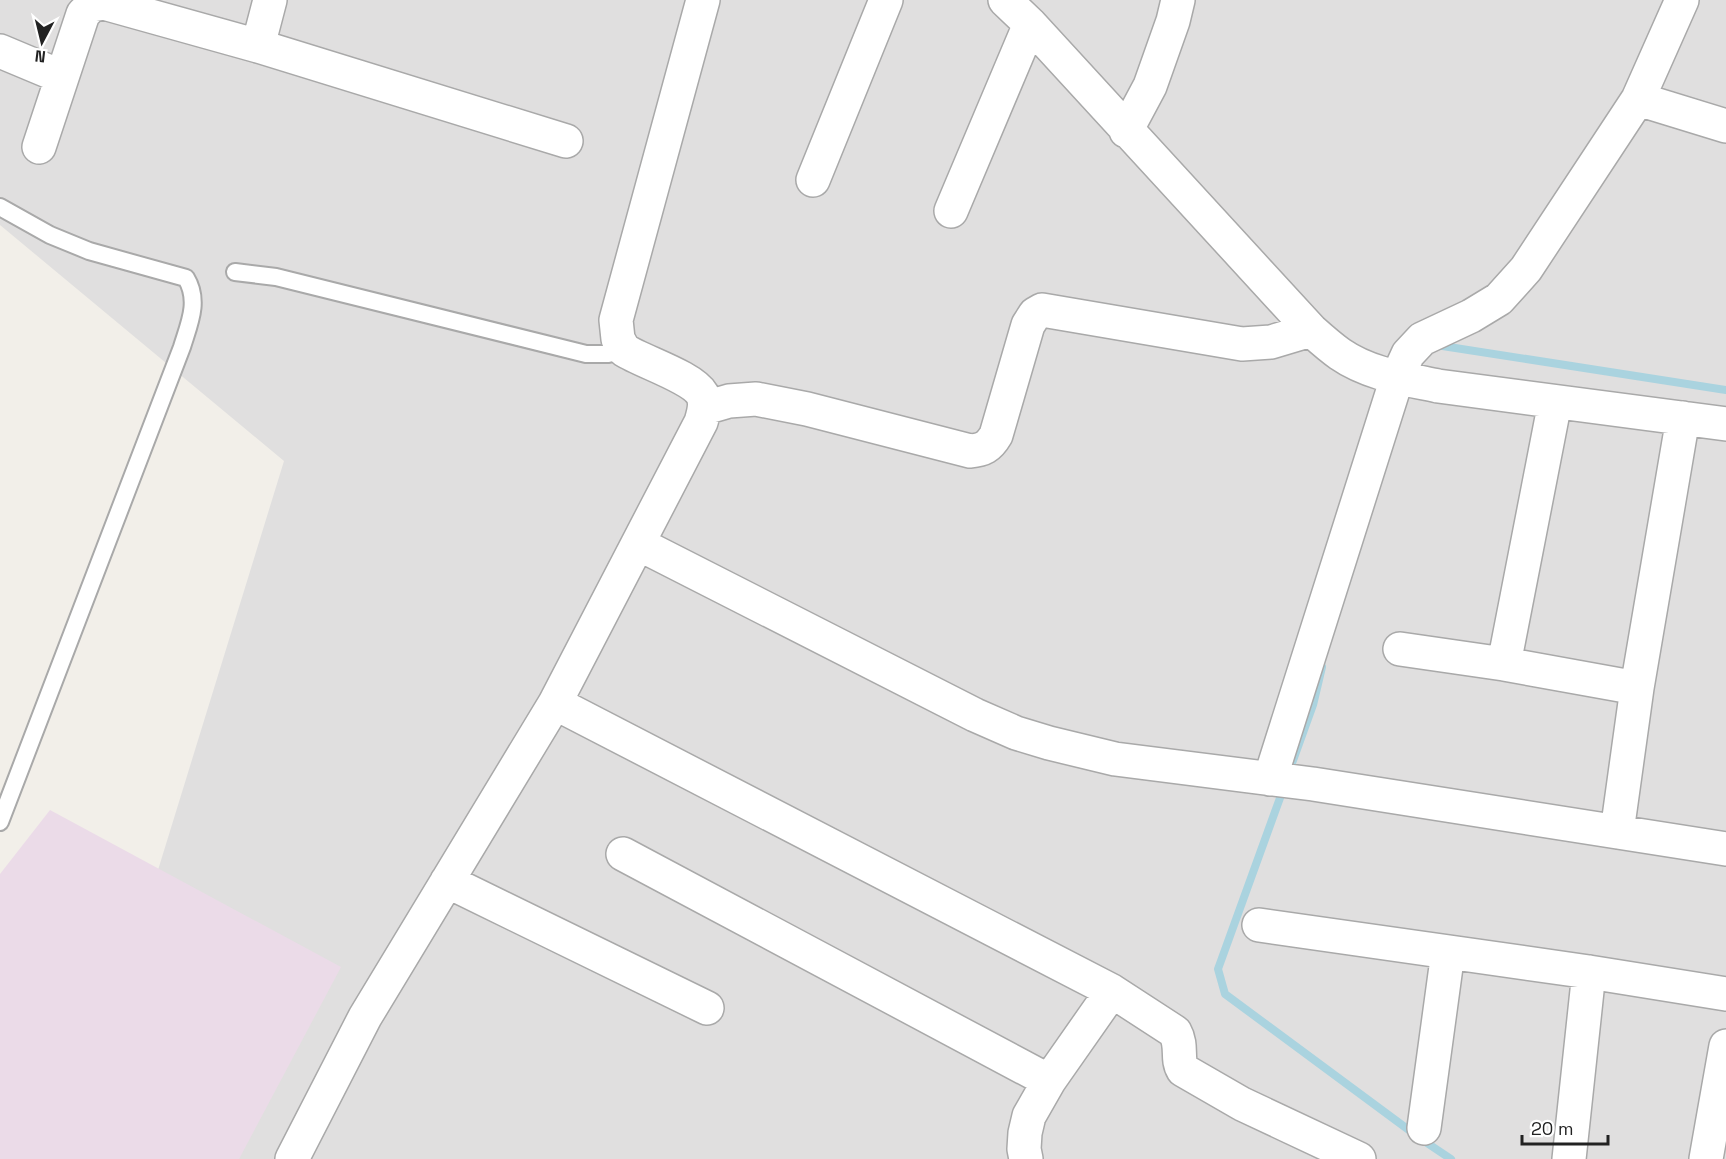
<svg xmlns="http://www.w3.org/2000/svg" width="1726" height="1159" viewBox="0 0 1726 1159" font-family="'Space Grotesk',sans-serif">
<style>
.residential{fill:#e0dfdf}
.industrial{fill:#ebdbe8}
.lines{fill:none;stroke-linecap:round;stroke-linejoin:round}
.stream{stroke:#aad3df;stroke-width:8}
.service-casing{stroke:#a9a9a9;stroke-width:20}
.minor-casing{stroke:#a9a9a9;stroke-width:36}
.service{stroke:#fff;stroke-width:16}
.minor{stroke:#fff;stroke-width:33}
</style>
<rect width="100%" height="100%" fill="#f2efe9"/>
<path class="residential" d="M0,0H1726V1159H69L284,461L0,225Z"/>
<path class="industrial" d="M50,810L341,967L239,1159H0V874Z"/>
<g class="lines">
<path class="stream" d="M1436,345L1726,390
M1291,766L1313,705L1322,667
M1284,787L1218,969L1225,994L1421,1139L1451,1159"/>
<g class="service-casing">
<path id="service" d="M0,207L50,235L89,251L186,278C200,301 189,324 182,347L0,822
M235,272L276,277L586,354H608L624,350"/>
</g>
<g class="minor-casing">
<path id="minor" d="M1005,0L1030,24L1311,330C1320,338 1330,347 1340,354C1369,374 1405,379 1438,386L1726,424
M258,46L270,0
M0,51L62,77
M1638,99L1726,126
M1126,131L1150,86L1173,21L1178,0
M39,147L83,14L92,5L104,3L258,46L566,141
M813,180L886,0
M951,211L1030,24
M705,408L729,401L756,399L807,409L970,451C983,450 989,447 996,435L1028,325L1035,314L1042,310L1242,344L1271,342L1311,330
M639,544L975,715L1016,733L1049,743L1115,759L1313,784L1726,849
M1400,649L1504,664L1637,688
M1504,664L1555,402
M555,703L1112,991L1175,1032C1183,1046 1176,1059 1183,1070L1242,1104L1359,1159
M1270,779L1397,378L1408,354L1422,339L1471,316L1499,299L1526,269L1638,99L1682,0
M1617,832L1637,688L1683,418
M623,854L1049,1081
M447,881L707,1008
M1259,925L1589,972L1726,994
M1424,1128L1448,952
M292,1159L365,1017L555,703L701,422C704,412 707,403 702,394C692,377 643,362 624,350L618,339L616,320L703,0
M1026,1159L1024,1149L1025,1133L1029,1116L1049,1081L1112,991
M1569,1159L1589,972
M1706,1159L1726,1046"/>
</g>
<use href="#service" class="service"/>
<use href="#minor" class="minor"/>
</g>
<g transform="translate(42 42) rotate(187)" stroke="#ffffff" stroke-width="4.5" paint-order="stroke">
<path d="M0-4.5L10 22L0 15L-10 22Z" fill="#222222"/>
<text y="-9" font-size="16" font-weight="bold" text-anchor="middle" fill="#222222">N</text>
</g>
<path d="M1522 1135v9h86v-9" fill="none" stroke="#222222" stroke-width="3"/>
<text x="1531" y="1135" font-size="18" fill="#222222" stroke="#ffffff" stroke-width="4.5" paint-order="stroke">20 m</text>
</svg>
